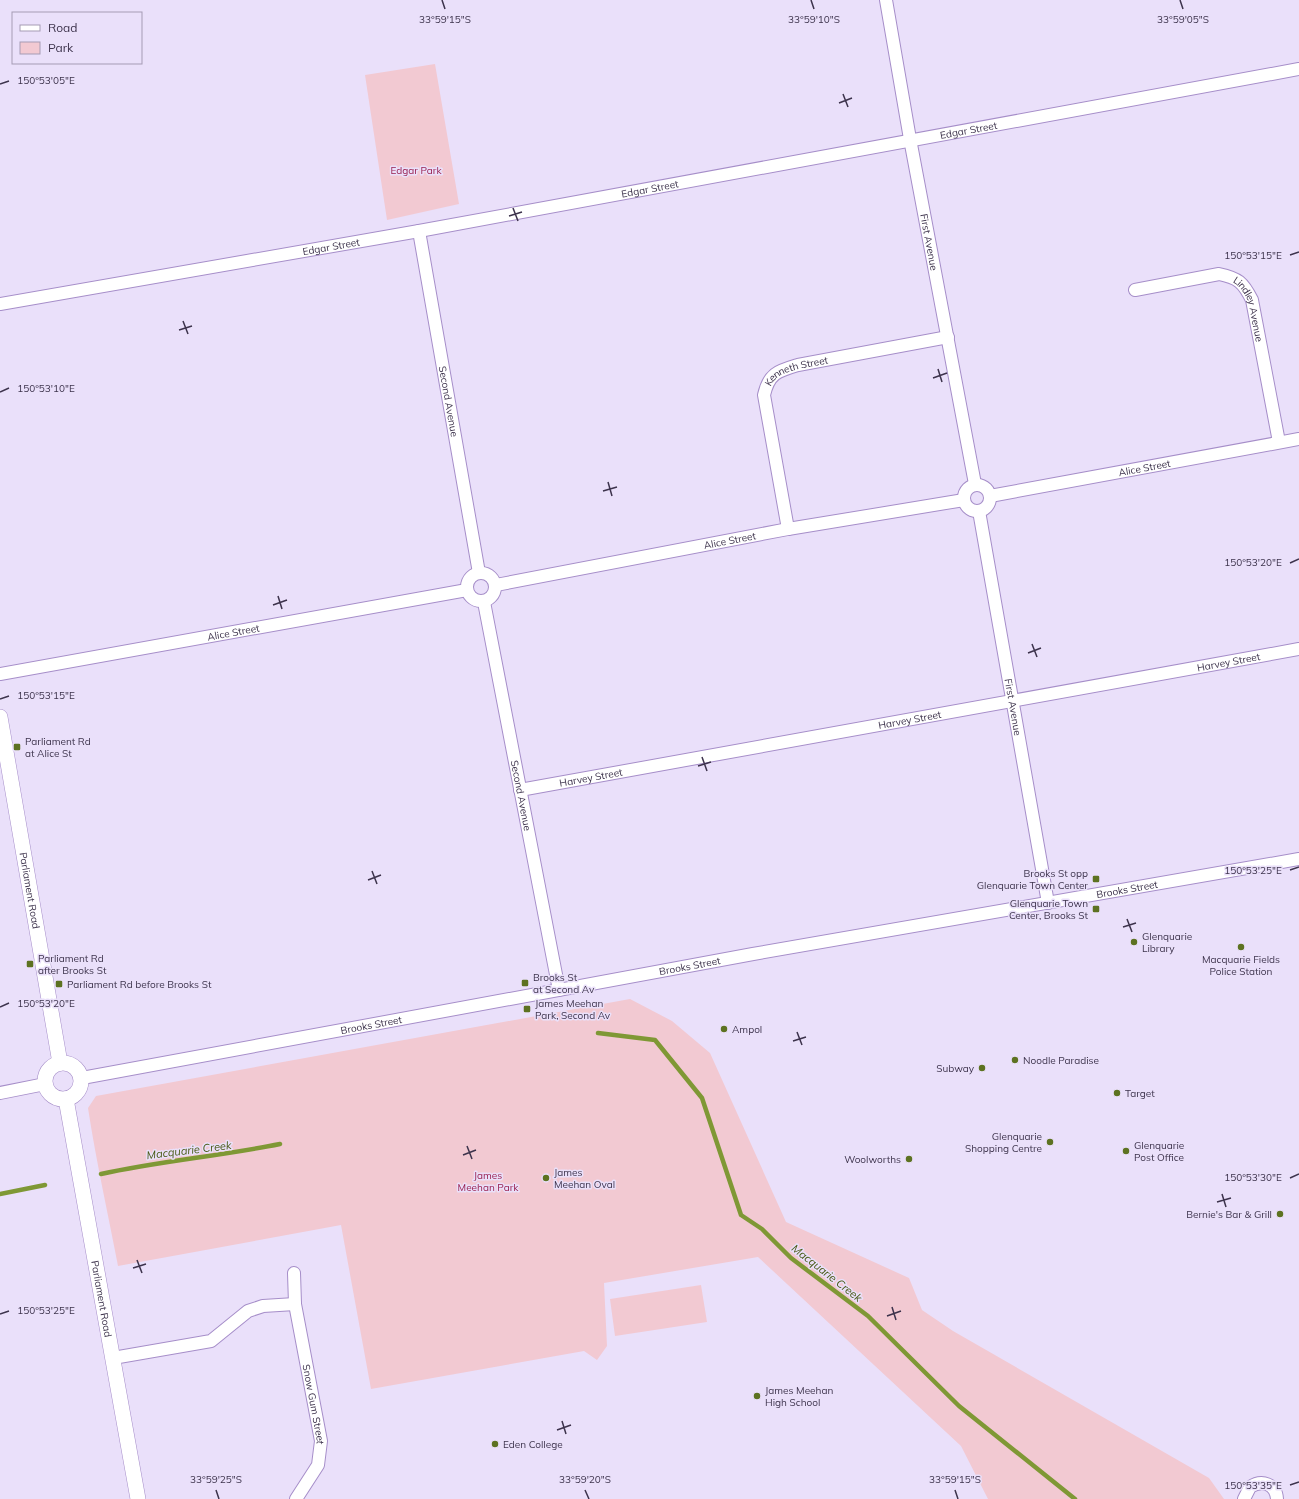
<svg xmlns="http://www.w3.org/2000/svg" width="1299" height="1499" viewBox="0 0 1299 1499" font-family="Mulish,sans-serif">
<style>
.green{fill:#f2c9d2}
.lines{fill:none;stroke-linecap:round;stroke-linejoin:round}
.stream{stroke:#7f9835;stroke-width:4.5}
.minor-casing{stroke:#a68ec9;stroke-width:14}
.tertiary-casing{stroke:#a68ec9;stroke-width:16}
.minor{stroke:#fff;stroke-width:12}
.tertiary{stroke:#fff;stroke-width:15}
.ticks{fill:none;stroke:#3d334c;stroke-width:1.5}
.poi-dot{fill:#5d7221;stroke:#eae0fa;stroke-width:1.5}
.labels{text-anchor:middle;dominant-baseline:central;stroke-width:3;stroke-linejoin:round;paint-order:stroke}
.street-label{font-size:10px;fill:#3d334c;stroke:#eae0fa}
.park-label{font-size:10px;fill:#981f4f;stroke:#eae0fa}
.poi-label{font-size:10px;fill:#3d334c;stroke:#eae0fa;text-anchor:start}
.water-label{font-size:11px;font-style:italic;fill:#485913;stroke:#eae0fa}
.ticks-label{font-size:10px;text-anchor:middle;fill:#3d334c;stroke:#eae0fa;stroke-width:3;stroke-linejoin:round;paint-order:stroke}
</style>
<rect width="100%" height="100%" fill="#eae0fa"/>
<path class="green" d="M435,64L459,204L387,220L365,75Z
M630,999L672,1021L710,1053L786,1222L909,1278L922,1310L953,1331L1209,1478L1224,1499H988L961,1446L758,1257L604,1283L607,1346L597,1360L584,1351L371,1389L341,1225L118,1266C108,1213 96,1161 88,1108L96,1096Z
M701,1285L707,1322L615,1336L610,1299Z"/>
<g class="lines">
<path class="stream" d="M598,1033L655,1040L702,1098L741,1215L762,1229L791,1258L868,1316L959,1406L1075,1499
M101,1174C160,1161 221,1156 280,1144
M0,1194L45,1185"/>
<g class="minor-casing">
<g id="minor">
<path id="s1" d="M886,0L910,139L975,484"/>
<path id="s2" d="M419,231L479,573"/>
<path id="s3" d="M1135,290L1219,274C1238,278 1243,282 1252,300L1279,442"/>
<path id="s4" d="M0,304L419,231L1299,69"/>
<circle cx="977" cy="498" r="13"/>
<path id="s5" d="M990,496L1299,439"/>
<path id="s6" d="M979,511L1048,903"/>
<path id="s7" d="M788,529L764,395C769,373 778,371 798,365L948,337"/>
<circle cx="481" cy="587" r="14"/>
<path id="s8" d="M496,585L788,529L964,500"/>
<path id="s9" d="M484,602L559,990"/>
<path id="s10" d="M0,674L467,590"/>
<path id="s11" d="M520,790L1299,649"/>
<path id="s12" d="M82,1078L753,954L1299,859"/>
<path d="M0,1093L45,1084"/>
<path id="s13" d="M294,1273L295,1304L321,1441L318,1465L296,1499"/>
<path d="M113,1358L211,1341L248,1311L263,1306L295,1304"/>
<path d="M1244,1499L1250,1487C1262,1479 1276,1484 1277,1499"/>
</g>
</g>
<g class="tertiary-casing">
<g id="tertiary">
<path id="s14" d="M0,717L60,1063"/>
<circle cx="63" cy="1081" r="18"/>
<path id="s15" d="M66,1099L138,1499"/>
</g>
</g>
<use href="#minor" class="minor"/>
<use href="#tertiary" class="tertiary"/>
</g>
<path class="ticks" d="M442,0L445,9M811,0L814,9M1180,0L1183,9M0,84L9,81M843,94L848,107M839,103L852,98M513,208L518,221M509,216L522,212M1290,255L1299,252M183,321L188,334M179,330L192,326M938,369L942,382M933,378L947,373M0,392L9,388M608,482L612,496M603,491L617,487M1290,563L1299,559M278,596L282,609M273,605L287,600M1032,644L1037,657M1028,653L1041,648M0,699L9,696M702,757L707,771M698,766L711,762M1290,870L1299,867M372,871L377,884M368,880L381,875M1127,919L1132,932M1123,927L1136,923M0,1007L9,1003M797,1032L802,1045M793,1041L806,1037M467,1146L472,1159M463,1155L476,1150M1290,1178L1299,1174M1222,1194L1226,1207M1217,1202L1231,1198M137,1260L142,1273M133,1268L146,1264M892,1307L896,1320M0,1314L9,1311M887,1316L901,1311M562,1421L566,1434M557,1430L571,1425M1290,1485L1299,1482M216,1490L219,1499M585,1490L589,1499M955,1490L958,1499"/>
<g class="poi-dot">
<rect x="13" y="743" width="8" height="8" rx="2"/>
<rect x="1092" y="875" width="8" height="8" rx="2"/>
<rect x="1092" y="905" width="8" height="8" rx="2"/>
<circle cx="1134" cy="942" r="4"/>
<circle cx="1241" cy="947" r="4"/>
<rect x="26" y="960" width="8" height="8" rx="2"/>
<rect x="521" y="979" width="8" height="8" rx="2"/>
<rect x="55" y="980" width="8" height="8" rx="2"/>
<rect x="523" y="1005" width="8" height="8" rx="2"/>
<circle cx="724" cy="1029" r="4"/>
<circle cx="1015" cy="1060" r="4"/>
<circle cx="982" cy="1068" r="4"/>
<circle cx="1117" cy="1093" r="4"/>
<circle cx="1050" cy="1142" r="4"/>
<circle cx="1126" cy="1151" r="4"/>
<circle cx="909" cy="1159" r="4"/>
<circle cx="546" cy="1178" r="4"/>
<circle cx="1280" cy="1214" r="4"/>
<circle cx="757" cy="1396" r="4"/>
<circle cx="495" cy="1444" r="4"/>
</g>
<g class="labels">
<g class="street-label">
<text stroke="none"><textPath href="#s4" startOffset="984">Edgar Street</textPath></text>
<text stroke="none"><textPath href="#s4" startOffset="660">Edgar Street</textPath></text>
<text stroke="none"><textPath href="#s1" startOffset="246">First Avenue</textPath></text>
<text stroke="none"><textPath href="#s4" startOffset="336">Edgar Street</textPath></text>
<text stroke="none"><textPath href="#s3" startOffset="137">Lindley Avenue</textPath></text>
<text stroke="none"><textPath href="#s7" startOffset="181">Kenneth Street</textPath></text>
<text stroke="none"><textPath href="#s2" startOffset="173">Second Avenue</textPath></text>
<text stroke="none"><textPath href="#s5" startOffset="157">Alice Street</textPath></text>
<text stroke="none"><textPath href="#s8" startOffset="238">Alice Street</textPath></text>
<text stroke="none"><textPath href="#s10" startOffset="237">Alice Street</textPath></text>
<text stroke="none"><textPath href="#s11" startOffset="720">Harvey Street</textPath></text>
<text stroke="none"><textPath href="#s6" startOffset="199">First Avenue</textPath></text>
<text stroke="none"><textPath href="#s11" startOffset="396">Harvey Street</textPath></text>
<text stroke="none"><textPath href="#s11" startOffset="72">Harvey Street</textPath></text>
<text stroke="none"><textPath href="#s9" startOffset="197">Second Avenue</textPath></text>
<text stroke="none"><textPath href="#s12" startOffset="1062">Brooks Street</textPath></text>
<text stroke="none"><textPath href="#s14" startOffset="176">Parliament Road</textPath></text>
<text stroke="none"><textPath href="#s12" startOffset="618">Brooks Street</textPath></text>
<text stroke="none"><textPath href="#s12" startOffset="294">Brooks Street</textPath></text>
<text stroke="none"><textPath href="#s15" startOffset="203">Parliament Road</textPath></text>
<text stroke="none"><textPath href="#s13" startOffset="133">Snow Gum Street</textPath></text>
</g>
<g class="park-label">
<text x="416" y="170">Edgar Park</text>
<text x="488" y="1175">James<tspan x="488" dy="12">Meehan Park</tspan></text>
</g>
<g class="poi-label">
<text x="25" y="741">Parliament Rd<tspan x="25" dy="12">at Alice St</tspan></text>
<text x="1088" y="873" text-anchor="end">Brooks St opp<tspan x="1088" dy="12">Glenquarie Town Center</tspan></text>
<text x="1088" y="903" text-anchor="end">Glenquarie Town<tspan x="1088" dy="12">Center, Brooks St</tspan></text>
<text x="1142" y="936">Glenquarie<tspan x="1142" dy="12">Library</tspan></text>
<text x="38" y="958">Parliament Rd<tspan x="38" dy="12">after Brooks St</tspan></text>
<text x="1241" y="959" text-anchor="middle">Macquarie Fields<tspan x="1241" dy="12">Police Station</tspan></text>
<text x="533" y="977">Brooks St<tspan x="533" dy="12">at Second Av</tspan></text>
<text x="67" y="984">Parliament Rd before Brooks St</text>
<text x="535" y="1003">James Meehan<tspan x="535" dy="12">Park, Second Av</tspan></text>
<text x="732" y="1029">Ampol</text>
<text x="1023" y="1060">Noodle Paradise</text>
<text x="974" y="1068" text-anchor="end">Subway</text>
<text x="1125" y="1093">Target</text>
<text x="1042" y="1136" text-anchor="end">Glenquarie<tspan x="1042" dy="12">Shopping Centre</tspan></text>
<text x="1134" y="1145">Glenquarie<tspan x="1134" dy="12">Post Office</tspan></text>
<text x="901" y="1159" text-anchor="end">Woolworths</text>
<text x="554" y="1172">James<tspan x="554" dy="12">Meehan Oval</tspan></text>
<text x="1272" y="1214" text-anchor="end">Bernie's Bar &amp; Grill</text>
<text x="765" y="1390">James Meehan<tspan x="765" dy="12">High School</tspan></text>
<text x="503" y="1444">Eden College</text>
</g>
<g class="water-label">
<text transform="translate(189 1150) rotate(-7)">Macquarie Creek</text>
<text transform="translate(827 1273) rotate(38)">Macquarie Creek</text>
</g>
</g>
<g class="ticks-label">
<text x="445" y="23">33°59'15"S</text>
<text x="814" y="23">33°59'10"S</text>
<text x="1183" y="23">33°59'05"S</text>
<text x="46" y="84">150°53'05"E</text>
<text x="1253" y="259">150°53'15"E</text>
<text x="46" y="392">150°53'10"E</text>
<text x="1253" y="566">150°53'20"E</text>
<text x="46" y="699">150°53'15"E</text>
<text x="1253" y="874">150°53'25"E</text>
<text x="46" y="1007">150°53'20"E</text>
<text x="1253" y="1181">150°53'30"E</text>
<text x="46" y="1314">150°53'25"E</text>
<text x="216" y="1483">33°59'25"S</text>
<text x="585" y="1483">33°59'20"S</text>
<text x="955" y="1483">33°59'15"S</text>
<text x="1253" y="1489">150°53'35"E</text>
</g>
<rect x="12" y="12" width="130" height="52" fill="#eae0fa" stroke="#a59bb4"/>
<rect x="20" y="25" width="20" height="6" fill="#ffffff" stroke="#a59bb4"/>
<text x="48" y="32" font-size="12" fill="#3d334c">Road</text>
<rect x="20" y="42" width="20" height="12" fill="#f2c9d2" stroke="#a59bb4"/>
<text x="48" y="52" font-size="12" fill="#3d334c">Park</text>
</svg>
